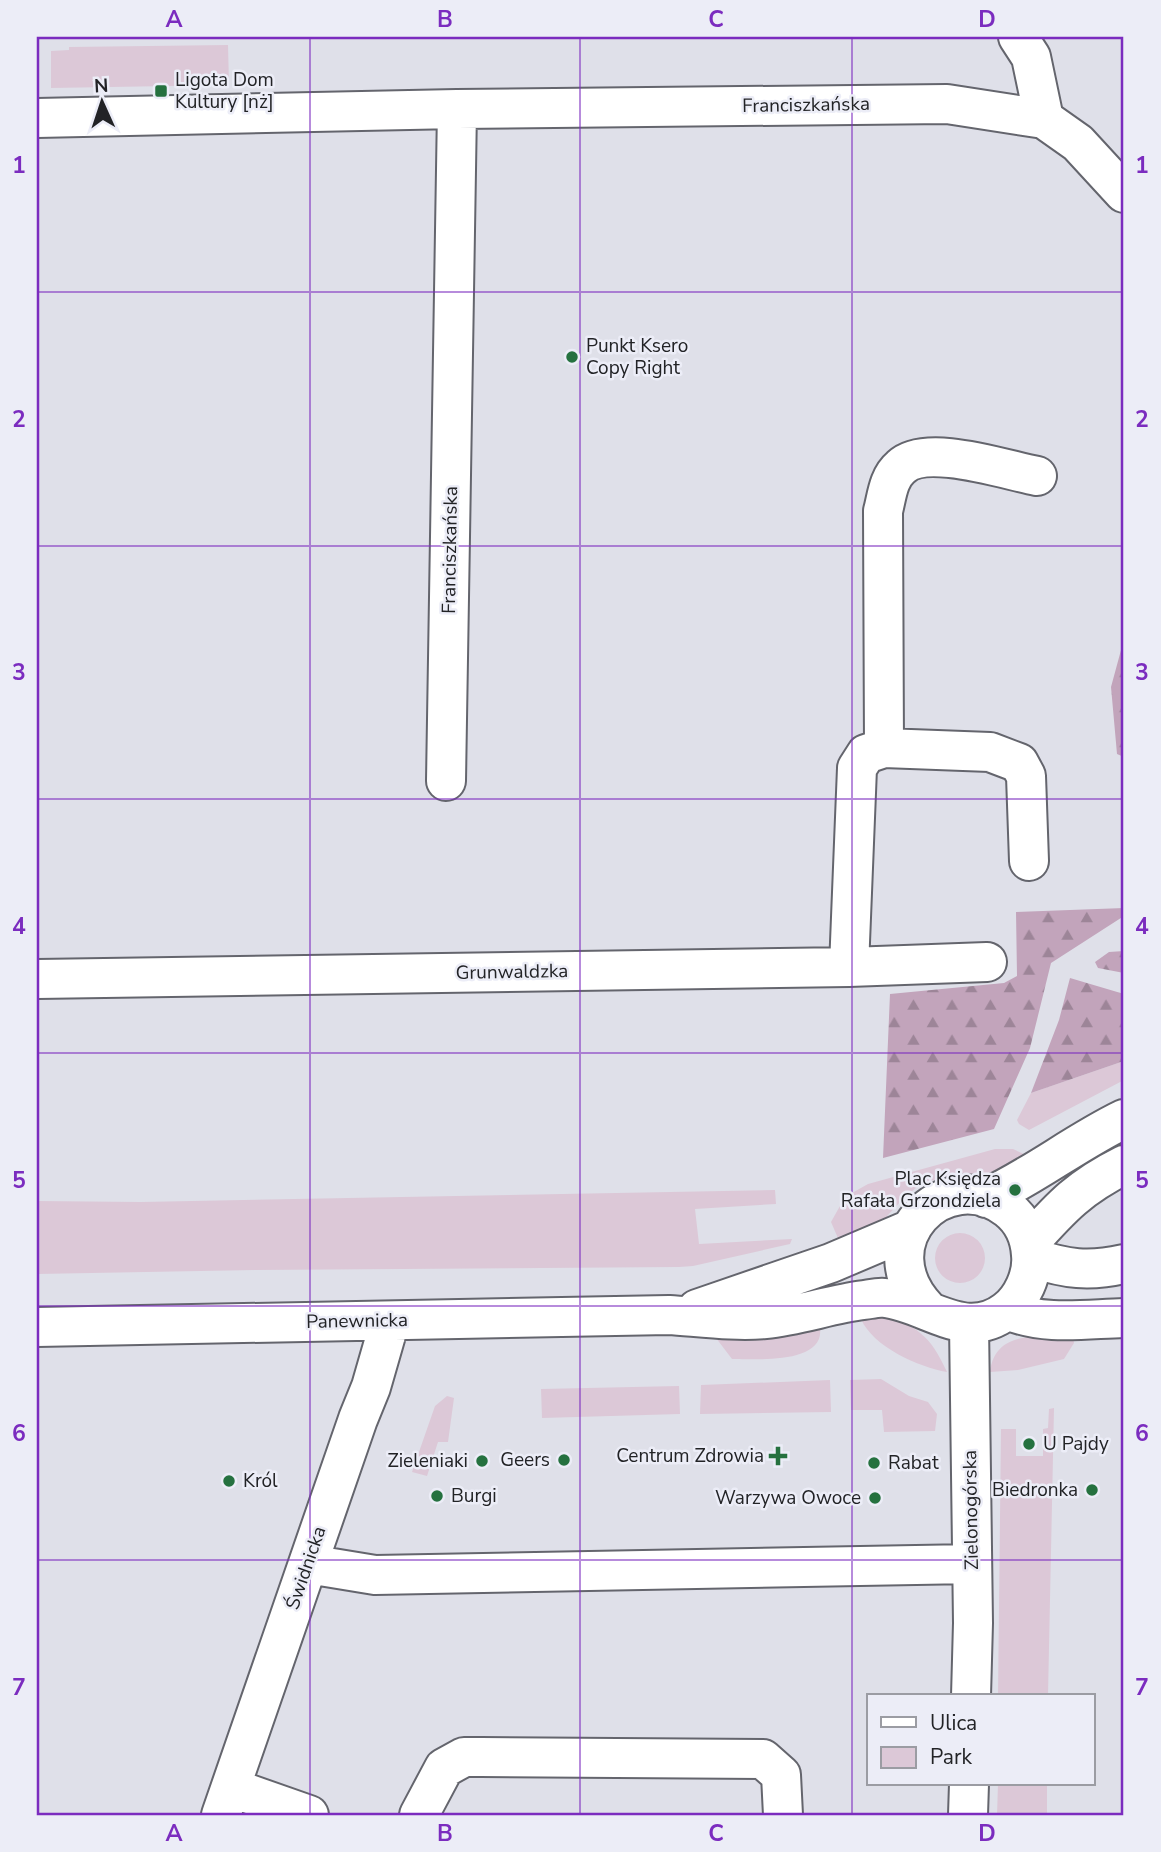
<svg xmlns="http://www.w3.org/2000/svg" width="1161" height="1852" viewBox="0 0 1161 1852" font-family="'Nunito Sans',sans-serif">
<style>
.green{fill:#dcc8d7}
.forest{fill:url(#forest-firs)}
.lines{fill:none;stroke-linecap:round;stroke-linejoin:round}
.minor-casing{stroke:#64656d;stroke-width:42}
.minor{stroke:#fff;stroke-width:38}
.grid{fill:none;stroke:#7b2cbf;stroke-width:2;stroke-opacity:0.55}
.poi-dot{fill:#25713f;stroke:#ecedf7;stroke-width:2.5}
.labels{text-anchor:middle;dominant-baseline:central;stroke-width:5;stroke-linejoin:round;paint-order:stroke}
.poi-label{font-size:19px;fill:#222326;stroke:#ecedf7;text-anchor:start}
.street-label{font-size:19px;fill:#222326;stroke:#ecedf7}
.neatline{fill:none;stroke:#7b2cbf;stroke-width:2.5}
.grid-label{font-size:23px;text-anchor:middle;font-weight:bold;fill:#7b2cbf}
</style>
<defs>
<pattern id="forest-firs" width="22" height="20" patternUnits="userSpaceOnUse" patternTransform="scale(1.75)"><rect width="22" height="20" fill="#c2a4bb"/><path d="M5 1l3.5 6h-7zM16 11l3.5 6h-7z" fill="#9d8598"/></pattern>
</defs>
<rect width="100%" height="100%" fill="#dfe0e9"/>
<path class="green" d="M228,45L229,85L51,88V51L69,50V47Z
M1124,1061V1080L1029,1130L1019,1124L1017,1120L1031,1093Z
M995,1149H1013L1030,1157L991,1175L946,1177L930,1181L917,1187L902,1200L875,1229L841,1245L831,1222L845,1197L868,1184Z
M775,1190L776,1204L695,1209L699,1244L792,1239L790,1244L693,1266L679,1267L255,1270L37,1274V1201L141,1202Z
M935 1258a25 25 0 1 1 50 0a25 25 0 1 1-50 0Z
M879,1312C917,1327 930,1334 947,1372C919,1367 873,1347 861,1319Z
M820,1328C825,1365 754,1359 732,1359L716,1338H740Z
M1073,1336L1074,1343L1064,1359L1018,1370L990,1372C995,1329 1040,1337 1073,1336Z
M881,1379L909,1396L928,1402L937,1414L935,1431L884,1432L882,1410H851L850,1380Z
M830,1380L831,1412L700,1414L701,1385Z
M679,1386L680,1414L542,1418L541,1389Z
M447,1396L454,1398L448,1442H438L427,1476L412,1472L435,1406Z
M1054,1408L1048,1696H998L1001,1429H1016V1456H1043V1429L1048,1428L1049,1409Z
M998,1784H1047V1815H997Z"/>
<path class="forest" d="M1124,639V757L1117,754L1111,687Z
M1124,908V916L1051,963L1030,1048L994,1129L883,1158L890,994L1004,983L1017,976L1016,912Z
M1124,951V973L1098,968L1095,962L1109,952Z
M1070,978L1124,994V1061L1031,1093L1059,1020Z"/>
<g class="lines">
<g class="minor-casing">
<path id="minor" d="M1018,37L1031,57L1044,119
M37,118L457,109L947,104L1044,119L1078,143L1124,193
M884,748L883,511C887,496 888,478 901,467C926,443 1005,470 1037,476
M446,781L457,109
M849,967L857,768L866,754L884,748L990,752L1019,763L1026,776L1029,861
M37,979L849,967L987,962
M986,1198C1034,1176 1076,1142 1124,1119
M1030,1242C1062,1206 1080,1187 1124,1165
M1032,1258C1067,1269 1088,1272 1124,1264
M697,1309L831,1263L911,1229
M1007,1310C1044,1326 1085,1319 1124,1318
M969,1324L973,1623L971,1696
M37,1327L669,1315C699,1317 737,1322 765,1319C798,1316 831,1304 864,1300C871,1299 879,1297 885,1298C927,1303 965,1342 1006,1311C1022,1299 1033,1275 1031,1255C1030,1237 1022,1220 1008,1209C945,1161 863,1243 928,1310
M308,1564L375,1575L972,1564
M232,1788L309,1815
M221,1815L358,1419L371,1387L390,1321
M419,1815L444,1768L464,1757H481L763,1759L781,1775L783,1815
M968,1815L969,1784"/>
</g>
<use href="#minor" class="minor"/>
</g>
<path class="grid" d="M310,37V1815M580,37V1815M852,37V1815M37,292H1124M37,546H1124M37,799H1124M37,1053H1124M37,1306H1124M37,1560H1124"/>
<g class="poi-dot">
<rect x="154" y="84" width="14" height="14" rx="3.5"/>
<circle cx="572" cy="357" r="7"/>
<circle cx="1015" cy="1190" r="7"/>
<circle cx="1029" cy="1444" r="7"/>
<path d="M774.5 1445.5h7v7h7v7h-7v7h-7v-7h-7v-7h7z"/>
<circle cx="564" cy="1460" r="7"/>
<circle cx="482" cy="1461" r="7"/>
<circle cx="874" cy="1463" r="7"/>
<circle cx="229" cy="1481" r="7"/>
<circle cx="1092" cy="1490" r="7"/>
<circle cx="437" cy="1496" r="7"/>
<circle cx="875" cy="1498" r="7"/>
</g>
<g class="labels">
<g class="poi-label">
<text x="175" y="80">Ligota Dom<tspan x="175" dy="22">Kultury [nż]</tspan></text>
<text x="586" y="346">Punkt Ksero<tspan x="586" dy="22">Copy Right</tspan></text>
<text x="1001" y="1179" text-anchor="end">Plac Księdza<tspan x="1001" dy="22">Rafała Grzondziela</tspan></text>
<text x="1043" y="1444">U Pajdy</text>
<text x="764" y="1456" text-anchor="end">Centrum Zdrowia</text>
<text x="550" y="1460" text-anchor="end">Geers</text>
<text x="468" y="1461" text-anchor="end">Zieleniaki</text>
<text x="888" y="1463">Rabat</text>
<text x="243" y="1481">Król</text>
<text x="1078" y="1490" text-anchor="end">Biedronka</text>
<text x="451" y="1496">Burgi</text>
<text x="861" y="1498" text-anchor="end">Warzywa Owoce</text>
</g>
<g class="street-label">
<text transform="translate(806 105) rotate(-1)">Franciszkańska</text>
<text transform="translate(450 550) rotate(-89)">Franciszkańska</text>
<text transform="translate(512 972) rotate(-1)">Grunwaldzka</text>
<text transform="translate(357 1321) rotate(-1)">Panewnicka</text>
<text transform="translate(971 1510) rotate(-91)">Zielonogórska</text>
<text transform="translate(306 1568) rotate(-71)">Świdnicka</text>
</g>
</g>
<rect width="1161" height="1852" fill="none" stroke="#ecedf7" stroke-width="77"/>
<rect x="867" y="1694" width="228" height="91" fill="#ecedf7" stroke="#9b9ca3" stroke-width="2"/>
<rect x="881" y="1717" width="35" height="10" fill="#ffffff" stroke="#9b9ca3" stroke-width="2"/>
<text x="930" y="1730" font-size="21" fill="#222326">Ulica</text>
<rect x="881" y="1747" width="35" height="21" fill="#dcc8d7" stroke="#9b9ca3" stroke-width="2"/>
<text x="930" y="1764" font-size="21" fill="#222326">Park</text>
<g transform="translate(102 102) rotate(357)" stroke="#ecedf7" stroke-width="5" paint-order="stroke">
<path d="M0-5L12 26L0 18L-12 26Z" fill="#222326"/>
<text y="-10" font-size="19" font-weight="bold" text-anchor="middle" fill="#222326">N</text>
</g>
<rect x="38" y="38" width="1084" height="1776" class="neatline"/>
<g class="grid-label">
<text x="174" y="27">A</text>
<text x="445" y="27">B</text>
<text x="716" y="27">C</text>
<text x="987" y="27">D</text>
<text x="19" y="173">1</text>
<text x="1142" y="173">1</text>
<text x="19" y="427">2</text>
<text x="1142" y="427">2</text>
<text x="19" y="680">3</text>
<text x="1142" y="680">3</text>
<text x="19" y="934">4</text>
<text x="1142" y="934">4</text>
<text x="19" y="1188">5</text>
<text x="1142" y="1188">5</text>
<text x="19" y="1441">6</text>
<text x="1142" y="1441">6</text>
<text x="19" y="1695">7</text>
<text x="1142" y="1695">7</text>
<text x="174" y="1841">A</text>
<text x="445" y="1841">B</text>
<text x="716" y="1841">C</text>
<text x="987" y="1841">D</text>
</g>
</svg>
